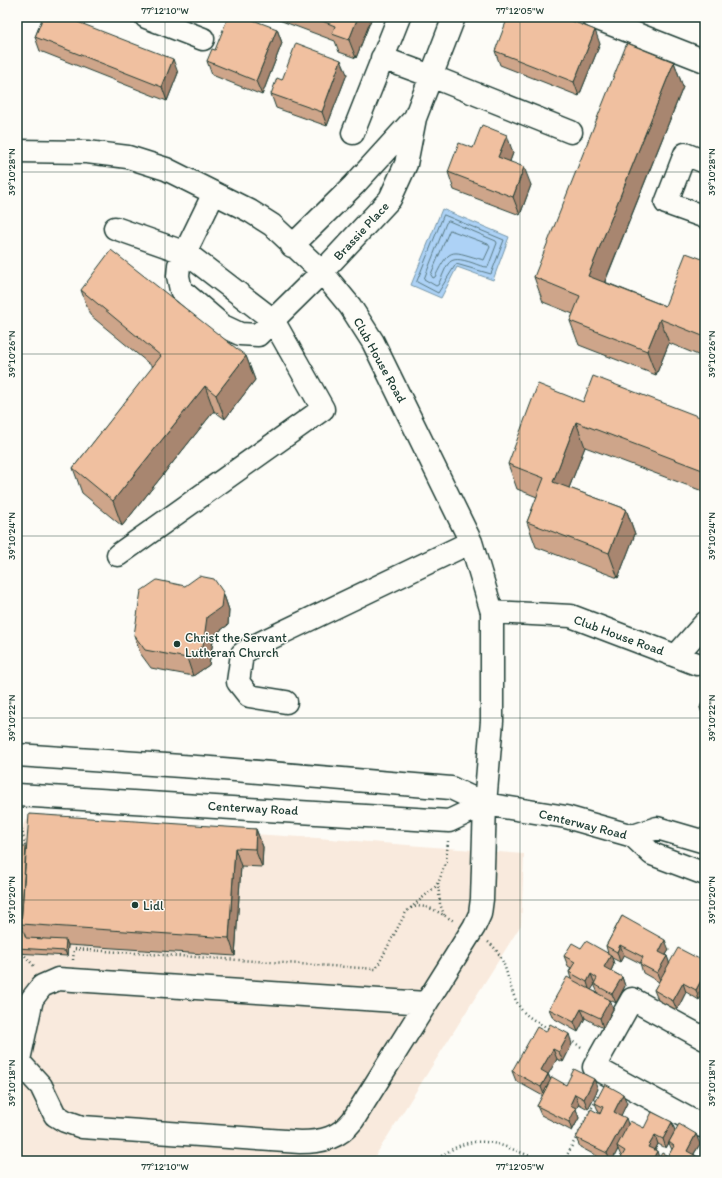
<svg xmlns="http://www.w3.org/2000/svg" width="722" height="1178" viewBox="0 0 722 1178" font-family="Itim,sans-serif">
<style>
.built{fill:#f9eadd}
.water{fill:#add2f6;stroke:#7496a8}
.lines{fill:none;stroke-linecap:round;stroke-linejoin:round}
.shore{stroke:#587982;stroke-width:1}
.minor-casing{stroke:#1f3d34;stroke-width:25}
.path{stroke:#1f3d34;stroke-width:2.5;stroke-dasharray:1 3;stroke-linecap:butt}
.minor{stroke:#fdfcf7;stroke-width:22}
.wall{fill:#cea58a;stroke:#1f3d34;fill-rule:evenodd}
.shaded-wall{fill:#a88670;stroke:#1f3d34}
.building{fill:#f0c0a0;stroke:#1f3d34}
.ticks{fill:none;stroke:#1f3d34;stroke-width:1;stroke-opacity:0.45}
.poi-dot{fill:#1f3d34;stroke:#fdfcf7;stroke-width:1.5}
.labels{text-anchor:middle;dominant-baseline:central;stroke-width:3;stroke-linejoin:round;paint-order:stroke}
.street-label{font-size:13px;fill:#1f3d34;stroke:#fdfcf7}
.poi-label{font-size:13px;fill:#1f3d34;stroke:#fdfcf7;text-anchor:start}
.neatline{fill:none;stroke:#1f3d34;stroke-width:1.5}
.ticks-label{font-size:10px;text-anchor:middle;fill:#1f3d34}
</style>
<rect width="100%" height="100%" fill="#fdfcf7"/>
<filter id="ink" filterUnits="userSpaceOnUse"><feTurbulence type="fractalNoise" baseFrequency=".025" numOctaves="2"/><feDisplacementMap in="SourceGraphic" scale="8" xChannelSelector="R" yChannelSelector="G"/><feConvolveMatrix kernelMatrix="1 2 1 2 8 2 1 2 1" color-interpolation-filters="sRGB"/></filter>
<g filter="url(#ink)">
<path class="built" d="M26,820L317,838L524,854L521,925L372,1161H17V835Z"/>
<path class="water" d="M442,209L509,237L493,280L457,267L441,298L411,285Z"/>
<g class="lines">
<path class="shore" d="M444,215L504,240L491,274L456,264L438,293L417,282Z
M449,221L496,241L497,243L488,267C483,267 478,265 473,263C446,254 449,263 438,285L436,286L424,279L446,223Z
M450,230L488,244L490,247L484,260C452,252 451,244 435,277L433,278L431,275Z"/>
<g class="minor-casing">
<path id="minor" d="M146,17L203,39
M593,17L705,61
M382,58L431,76L571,132
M353,133L399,17
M17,151L87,152L128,157L166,169L250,211L272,225L322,272L350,306L373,342L471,542L492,612V721L485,804L482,899L480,914L474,927L353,1120C339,1138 323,1142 300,1142L82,1127L65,1121L55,1115L41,1086L20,1063L19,1060L32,999L42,986L58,979L426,1003
M705,162L685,154L666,203L705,217
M214,193L179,265L178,276L181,290L223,326L240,334L258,335L322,272L390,199L406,164L415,118L454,17
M115,228L186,253L273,320L323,409L118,555
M292,246L354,185L415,118
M492,612L571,616L697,664
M676,656L705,623
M286,702L249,696L238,682L242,654L252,647L471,542
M17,755L211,768L451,788L485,804L566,817L633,836L652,854L705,874
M17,795L449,821L485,804
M633,836L657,828L705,842
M705,1039L632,999L594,1067L702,1126L705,1120"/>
</g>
<path class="path" d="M22,829L26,850
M438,883L440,904L444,915
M411,908C426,902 441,914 454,921
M488,942C509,958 506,985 519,1006C525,1017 540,1023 551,1030
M17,947L34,966
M73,960L74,949L376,969L406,912L435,887L439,881L446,862L448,841
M17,970L20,981
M570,1040L583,1048
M435,1161C477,1127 498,1145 543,1161
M564,1161L599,1094"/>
<use href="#minor" class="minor"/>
</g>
<path class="wall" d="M43,17H80L78,22L178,73L167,101L40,51L35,37Z
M271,17H372L356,58L339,52L335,41Z
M277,29L282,43L262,95L212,75L207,61L215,50Z
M600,44L579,96L500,65L495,51Z
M674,62L683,87L605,282L665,306L705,260V358L669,343L656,375L579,345L570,321L573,314L543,302L534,277Z
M347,74L327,126L276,108L271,94L282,80Z
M473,148L513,153L510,161L531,185L520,215L454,190L448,172Z
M81,290L246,356L255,380L225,419L214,411L122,526L82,493L73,468L153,367L90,315Z
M583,402L705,419V492L585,447L569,488L626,509L635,534L618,578L536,547L527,522L537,497L517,489L508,464Z
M185,586L223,592L229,610L228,625L214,635L209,665L193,676L151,668L140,653L134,635Z
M705,695V722L700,708Z
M256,829L263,847L262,867L241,866L235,956L68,945L67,956L17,953V918L26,847Z
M622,916L669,950L666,955L667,956L669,963L705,962V1003L703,1002L701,997L699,1000L686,992L677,1010L658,1000L654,990L659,982L643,973L640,963L624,955L620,962L612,958L614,964L611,971L622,977L625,986L616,1003L610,1000L613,1009L603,1028L585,1018L578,1032L553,1018L549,1009L571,979L569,972L571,968L568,966L564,956L581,948L608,953L606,946ZM594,984L598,993L591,990Z
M546,1032L572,1044L563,1062L557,1059L548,1074L551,1080L566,1085L598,1089L588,1109L579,1104L576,1109L579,1118L572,1131L541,1115L537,1106L543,1096L516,1081L512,1071Z
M595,1103H627L621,1115L628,1125L644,1128L672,1122L675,1131L696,1134L700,1144L694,1154L700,1161H619L622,1157L621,1156L618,1149L612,1161H606L580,1147L576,1138L600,1113H599ZM669,1143L672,1150L668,1156L659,1158L655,1150L658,1144L666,1148Z"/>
<path class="shaded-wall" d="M76,17H80L78,22Z
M358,17H372L356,58L349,40Z
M277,29L282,43L262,95L256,81Z
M595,30L600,44L579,96L574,82Z
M173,59L178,73L167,101L162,87Z
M341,60L347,74L327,126L322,112Z
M674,62L683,87L597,301L588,276Z
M507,135L513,153L505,175L498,157Z
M524,167L531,185L520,215L513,197Z
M660,319L669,343L656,375L647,351Z
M246,356L255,380L225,419L216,395Z
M205,386L214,411L122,526L113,501Z
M576,422L585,447L562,506L553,482Z
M626,509L635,534L618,578L609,553Z
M223,592L229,610L228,625L214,635L209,665L193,676L187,658L207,617Z
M256,829L263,847L262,867L255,849Z
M235,848L241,866L235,956L229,938Z
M66,940L68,945L67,956L65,951Z
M665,940L669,950L662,961L659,952Z
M620,945L624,955L620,962L617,952Z
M611,955L614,964L608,977L604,967Z
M667,956L670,965L661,983L657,973Z
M705,973V989L699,993L701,997L699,1000L696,990Z
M591,974L595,984L590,992L587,982Z
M622,977L625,986L616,1003L612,994Z
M683,983L686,992L677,1010L673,1001Z
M610,1000L613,1009L603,1028L600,1018Z
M581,1009L585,1018L578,1032L574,1022Z
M569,1034L572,1044L563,1062L559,1052Z
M553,1049L557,1059L545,1080L541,1070Z
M548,1074L552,1083L545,1097L541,1087Z
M594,1079L598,1089L588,1109L584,1099Z
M575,1094L579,1104L576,1109L579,1118L572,1131L569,1122L570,1105Z
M623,1094L627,1103L618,1122L614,1112Z
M626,1118L629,1127L617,1146L618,1149L612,1161H610L607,1153Z
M672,1122L675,1131L666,1148L663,1139Z
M696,1134L700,1144L690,1160L687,1151Z
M655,1135L658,1144L652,1156L648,1147Z
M657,1151L660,1161H652Z
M698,1157L700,1161H696Z"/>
<path class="building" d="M43,17H65L173,59L162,87L35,37Z
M228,17H245L277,29L256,81L207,61L212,49L215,50Z
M312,17H358L349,40L332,34L335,26Z
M508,17H562L595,30L574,82L495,51Z
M296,43L341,60L322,112L271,94L277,78L282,80Z
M627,43L674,62L588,276L665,306L686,253L705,260V337L660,319L647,351L570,321L580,296L534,277Z
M482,125L507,135L498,157L524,167L513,197L448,172L459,143L473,148Z
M111,250L246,356L216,395L205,386L113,501L73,468L161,356L81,290Z
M593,376L705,419V471L576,422L553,482L626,509L609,553L527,522L544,478L508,464L538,384L583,402Z
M199,576L214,579L223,592L221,607L207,617L203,646L187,658L145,650L134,635L141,591L157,580L185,586Z
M705,695V710L700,708Z
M29,814L256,829L255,849L235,848L229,938L21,924Z
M21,847H26L21,924L26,938L66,940L65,951L17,948V918Z
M622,916L665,940L659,952L667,956L657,973L640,964L643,957L620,945L617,952L606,946Z
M586,941L611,955L604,967L622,977L612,994L594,984L597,978L591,974L587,982L569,972L575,962L564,956L572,943L581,948Z
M678,948L705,962V973L696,990L683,983L673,1001L654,990Z
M567,977L610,1000L600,1018L581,1009L574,1022L549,1009Z
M705,983V995L699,993Z
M550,1024L569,1034L559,1052L553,1049L541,1070L548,1074L541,1087L512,1071L537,1027L546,1032Z
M574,1069L594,1079L584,1099L575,1094L570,1105L576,1108L569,1122L537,1106L552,1077L566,1085Z
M605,1084L623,1094L614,1112L626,1118L607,1153L576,1138L591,1109L600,1114L603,1107L595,1103Z
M652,1112L672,1122L663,1139L655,1135L648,1147L657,1151L652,1161H646L639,1157L637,1161H619L625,1151L617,1146L630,1121L644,1128Z
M679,1124L696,1134L687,1151L698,1157L696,1161H657L662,1153L668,1156L674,1146L669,1142Z"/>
</g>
<path class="ticks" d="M165,17V1161M520,17V1161M17,172H705M17,354H705M17,536H705M17,718H705M17,900H705M17,1083H705"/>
<g class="poi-dot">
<circle cx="177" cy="644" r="4"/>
<circle cx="135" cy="905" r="4"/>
</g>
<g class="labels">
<g class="street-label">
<text transform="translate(361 231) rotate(-47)">Brassie Place</text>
<text transform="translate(380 360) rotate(61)">Club House Road</text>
<text transform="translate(619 635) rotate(20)">Club House Road</text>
<text transform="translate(253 808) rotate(3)">Centerway Road</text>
<text transform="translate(583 824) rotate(14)">Centerway Road</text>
</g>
<g class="poi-label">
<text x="185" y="637">Christ the Servant<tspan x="185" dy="15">Lutheran Church</tspan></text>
<text x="143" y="905">Lidl</text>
</g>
</g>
<rect width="722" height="1178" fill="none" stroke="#fdfcf7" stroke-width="44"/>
<rect x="22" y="22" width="678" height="1134" class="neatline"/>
<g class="ticks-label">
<text x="165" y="14">77°12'10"W</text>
<text x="520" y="14">77°12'05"W</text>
<text transform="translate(11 172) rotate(-90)" y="4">39°10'28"N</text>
<text transform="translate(711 172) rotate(-90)" y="4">39°10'28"N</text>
<text transform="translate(11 354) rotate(-90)" y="4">39°10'26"N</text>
<text transform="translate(711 354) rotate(-90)" y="4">39°10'26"N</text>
<text transform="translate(11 536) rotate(-90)" y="4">39°10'24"N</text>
<text transform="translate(711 536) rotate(-90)" y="4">39°10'24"N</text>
<text transform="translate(11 718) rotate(-90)" y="4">39°10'22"N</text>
<text transform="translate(711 718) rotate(-90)" y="4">39°10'22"N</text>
<text transform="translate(11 900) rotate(-90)" y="4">39°10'20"N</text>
<text transform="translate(711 900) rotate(-90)" y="4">39°10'20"N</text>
<text transform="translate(11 1083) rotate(-90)" y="4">39°10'18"N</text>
<text transform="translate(711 1083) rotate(-90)" y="4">39°10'18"N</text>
<text x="165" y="1170">77°12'10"W</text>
<text x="520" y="1170">77°12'05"W</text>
</g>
</svg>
